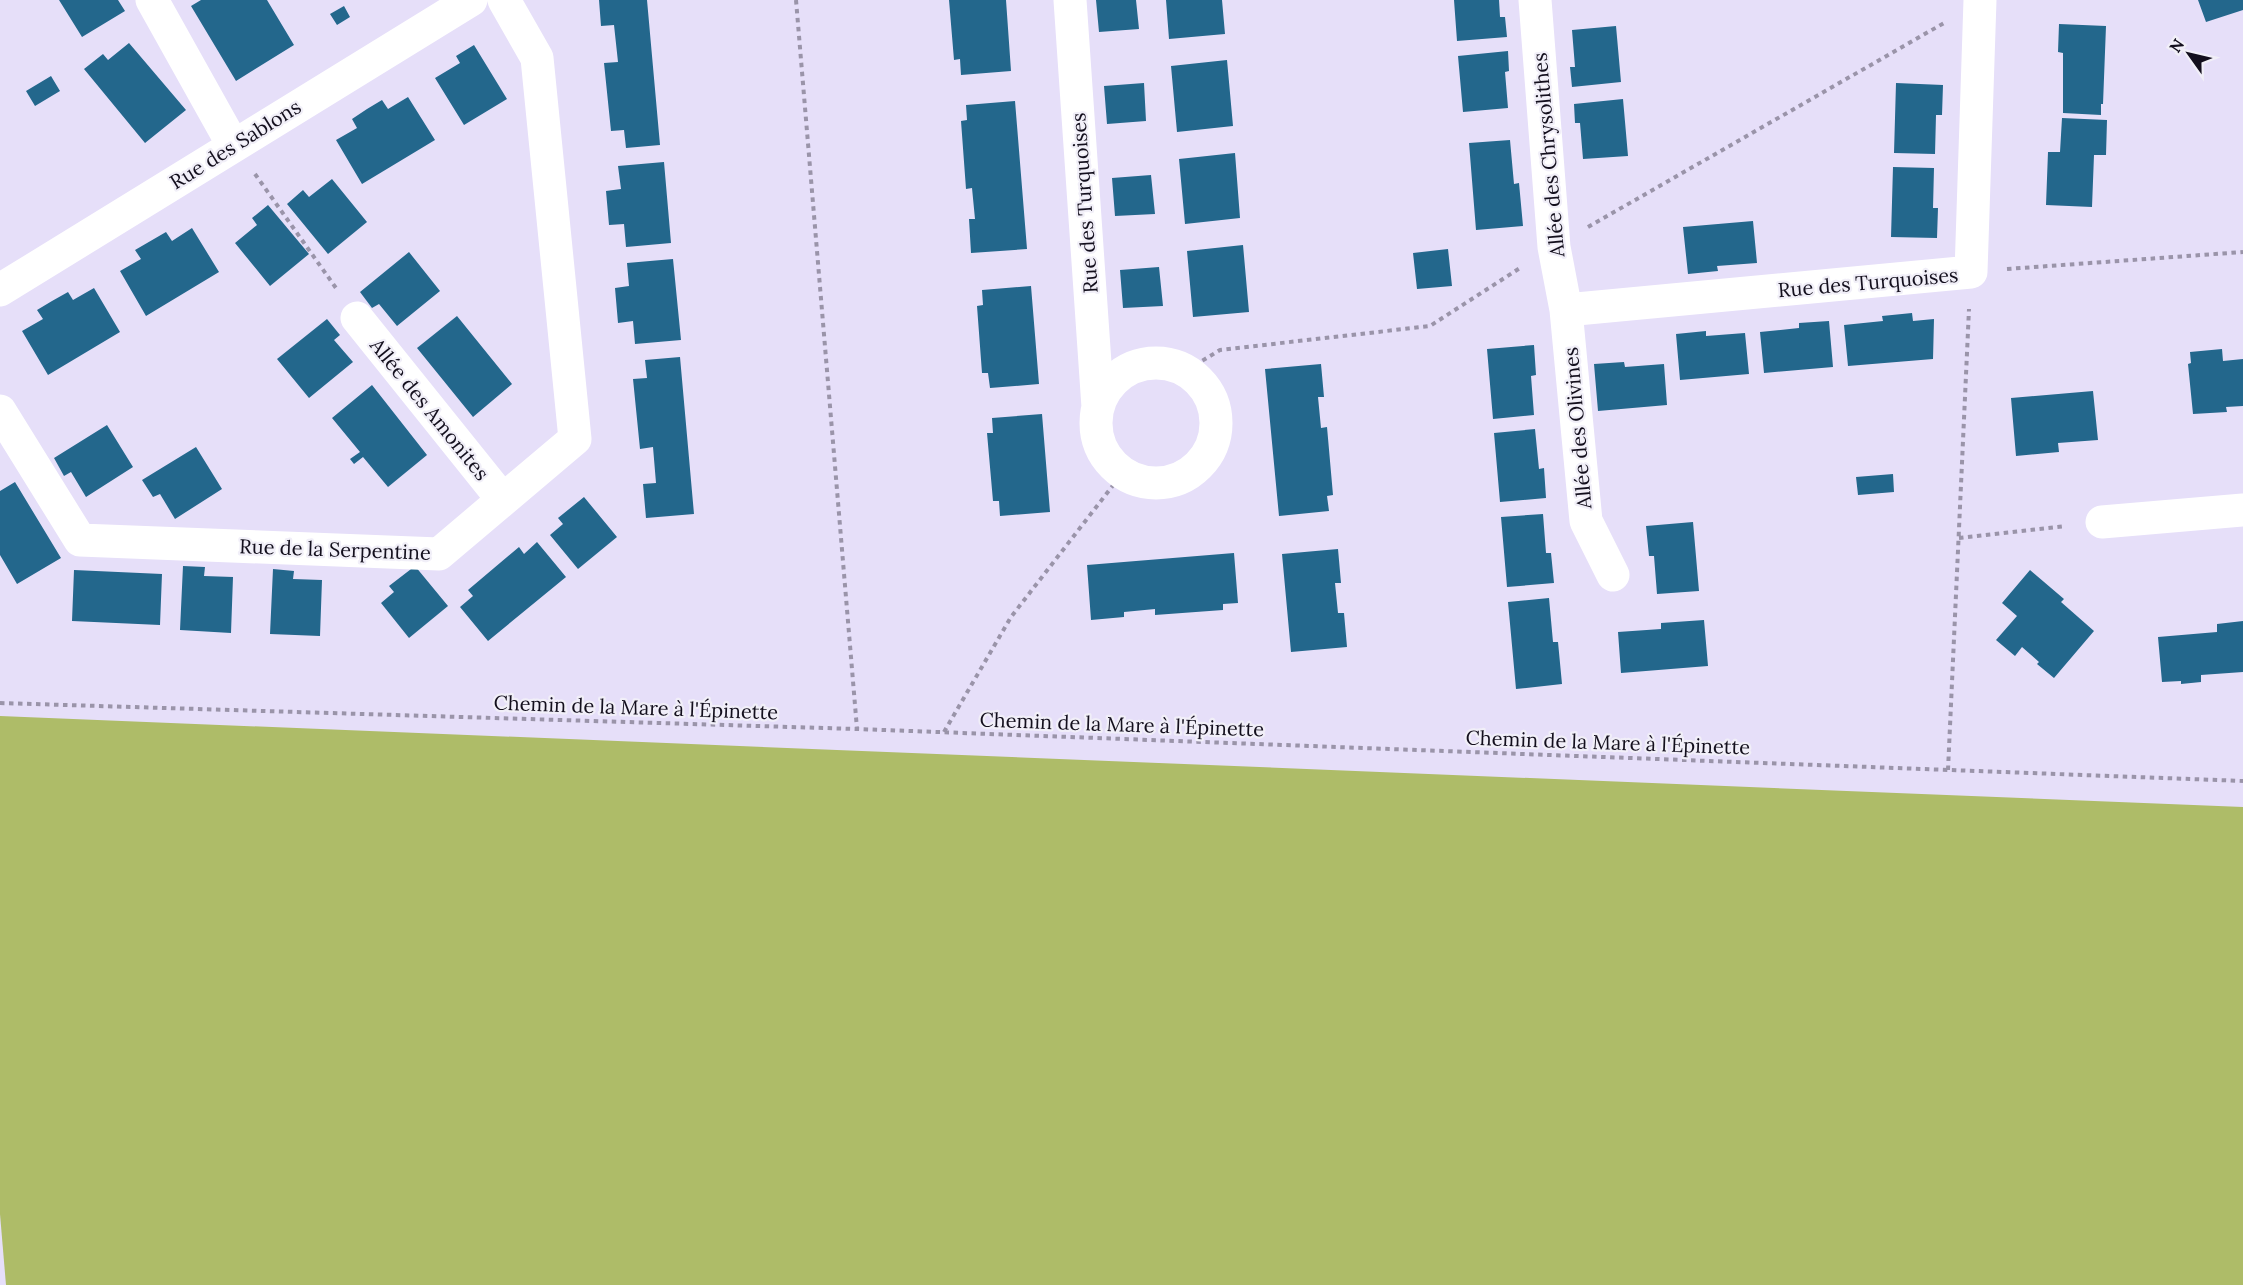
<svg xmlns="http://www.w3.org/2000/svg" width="2243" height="1285" viewBox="0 0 2243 1285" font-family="Lora,serif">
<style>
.green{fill:#aebc68}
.building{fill:#23678c}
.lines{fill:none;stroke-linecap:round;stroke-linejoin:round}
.path{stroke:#9a94a9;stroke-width:4;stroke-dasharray:4.5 4.5;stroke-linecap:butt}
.minor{stroke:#fff;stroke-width:33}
.labels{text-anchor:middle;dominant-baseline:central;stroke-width:4.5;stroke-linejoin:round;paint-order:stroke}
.street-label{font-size:20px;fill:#130f1d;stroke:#f1eff8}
</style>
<rect width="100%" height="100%" fill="#e6dff9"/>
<path class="green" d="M0,716L2243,807V1285H6L0,1214Z"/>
<path class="building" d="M59,0H118L125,11L82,37Z
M201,0H267L294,45L236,81L191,6Z
M599,0H647L660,145L626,148L624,130L611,131L604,63L618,62L614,25L601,26Z
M949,0H1006L1011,71L961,75L960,59L954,60Z
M1096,0H1136L1139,29L1099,32Z
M1166,0H1222L1225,34L1169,39Z
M1454,0H1499L1500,17H1505L1507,37L1457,41Z
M2198,0H2243V10L2206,22Z
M344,6L350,17L337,25L330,14Z
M2059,24L2106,26L2103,104H2101V115L2063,113V53L2058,52Z
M1616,26L1621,82L1572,87L1570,67H1575L1572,30Z
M129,43L186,110L145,143L84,69L103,54L108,60Z
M474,45L507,99L464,125L435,78L460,63L456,56Z
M1508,51L1509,71L1505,72L1508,108L1463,112L1458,56Z
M1227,60L1233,126L1177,132L1171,66Z
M51,76L60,91L35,106L26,91Z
M1144,83L1146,121L1107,124L1104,86Z
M1896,83L1943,85L1942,115H1936L1935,154L1894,153Z
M408,97L435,140L362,184L336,140L357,128L352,119L367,109L382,100L388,109Z
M1623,99L1628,156L1583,159L1580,123H1575L1574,104Z
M1015,101L1027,249L971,253L969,219H975L972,188L966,189L961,121L967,120L966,105Z
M2062,118L2107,120L2106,155H2094L2092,207L2046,205L2048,152H2060Z
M1510,140L1514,184L1519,183L1523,226L1476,230L1469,143Z
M1235,153L1240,218L1185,224L1179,159Z
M664,162L671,243L626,247L624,224L609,225L606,191L621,189L618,166Z
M1893,167L1934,168L1933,208H1938L1937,238L1891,237Z
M1151,175L1155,214L1115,216L1112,178Z
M332,179L367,222L328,254L287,204L303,190L309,197Z
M268,205L309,254L270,286L235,243L257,225L252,218Z
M1753,221L1757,263L1717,266L1718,271L1688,274L1683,227Z
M192,228L219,272L146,316L120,271L141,259L135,250L166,232L172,241Z
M1243,245L1249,312L1193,317L1187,251Z
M1448,249L1452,286L1417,289L1413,253Z
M409,252L440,291L397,326L379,304L372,308L360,292Z
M673,259L681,340L635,344L633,321L618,323L615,288L629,286L627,263Z
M1159,267L1163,306L1123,308L1120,270Z
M1031,286L1039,384L990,388L988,373H982L977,306L983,305L982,290Z
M94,288L120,332L48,375L22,331L43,319L37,310L52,301L68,292L73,300Z
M1912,313L1913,321L1934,319L1933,359L1848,366L1844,325L1883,321L1882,316Z
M457,316L512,384L473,417L417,348Z
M327,319L340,335L334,340L353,362L309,398L277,359Z
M1829,321L1833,367L1764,373L1760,332L1799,328V323Z
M1706,331V336L1745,333L1749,374L1680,380L1676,334Z
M1534,345L1536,375L1531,376L1534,415L1493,419L1487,349Z
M2222,349L2223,361L2243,359V406L2226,407L2227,412L2193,414L2188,364L2191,363L2190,352Z
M680,357L694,514L646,518L643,484L656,483L653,447L640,449L633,379L647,378L645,360Z
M1624,362L1625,367L1664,364L1667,405L1598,411L1594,364Z
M1321,364L1324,397H1318L1321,428L1327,427L1333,495L1327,496L1329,511L1279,516L1265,369Z
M372,385L427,455L388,487L363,457L354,464L350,459L360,452L332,418Z
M2093,391L2098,440L2058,443L2059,452L2016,456L2011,398Z
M1042,414L1050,512L1000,516L999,501H993L987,433H993L992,418Z
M107,425L133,467L86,497L71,472L64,476L54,458Z
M1535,429L1539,469L1544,468L1546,498L1500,502L1494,433Z
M196,447L222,489L175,519L160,494L153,497L142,480Z
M1893,474L1894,492L1858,495L1856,477Z
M15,482L61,558L17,584L0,555V491Z
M584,497L617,537L578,569L550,535L563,524L558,518Z
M1543,514L1546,553H1551L1554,583L1507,587L1501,517Z
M1693,522L1699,591L1657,594L1654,556H1649L1646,526Z
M537,542L566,577L488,641L460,607L473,596L468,590L519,547L524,554Z
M1338,549L1341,583H1335L1338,613H1344L1347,647L1291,652L1282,554Z
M1234,553L1238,603L1223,604V610L1155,615V609L1124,612V617L1091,620L1087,565Z
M183,566L205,567L204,576L233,577L231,633L180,630Z
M415,566L448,606L409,638L381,603L394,592L389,586Z
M273,569L294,571L293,579L322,580L320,636L270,634Z
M74,570L162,574L160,625L72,621Z
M2030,570L2064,599L2061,602L2094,631L2054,678L2037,664L2039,662L2022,647L2015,656L1996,640L2017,616L2002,603Z
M1549,598L1553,642H1558L1562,684L1516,689L1508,602Z
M1704,620L1708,666L1621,673L1618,632L1661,629V623Z
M2243,621V672L2201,675V682L2181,684V681L2162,682L2158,637L2217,632V624Z"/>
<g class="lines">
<path class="path" d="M796,0L857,729
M255,174L336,288
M1588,227L1944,23
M2007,269L2243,252
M1183,378L1187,370L1220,350L1430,326L1520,268
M1959,538L2066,526
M0,703L857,729L2243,781
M944,732L1011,617L1128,466
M1948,770L1969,309"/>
<path class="minor" d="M152,0L233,145
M1070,0L1098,407
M1535,0L1554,247L1566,310L1586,521L1613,575
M0,290L471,0
M1566,310L1971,272L1980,0
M357,318L503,500
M1096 423a60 60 0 1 1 120 0a60 60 0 1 1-120 0Z
M0,411L80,540L439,554L575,439L537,58L504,0
M2102,522L2243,510"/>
</g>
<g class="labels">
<g class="street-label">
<text transform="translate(235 144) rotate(-32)">Rue des Sablons</text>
<text transform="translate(1548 155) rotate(-95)">Allée des Chrysolithes</text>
<text transform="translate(1084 203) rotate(-94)">Rue des Turquoises</text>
<text transform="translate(1868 282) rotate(-5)">Rue des Turquoises</text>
<text transform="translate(430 409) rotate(51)">Allée des Amonites</text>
<text transform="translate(1577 428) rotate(-95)">Allée des Olivines</text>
<text transform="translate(335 549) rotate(2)">Rue de la Serpentine</text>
<text transform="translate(636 707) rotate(2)">Chemin de la Mare à l'Épinette</text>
<text transform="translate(1122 724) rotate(2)">Chemin de la Mare à l'Épinette</text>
<text transform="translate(1608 742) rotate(2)">Chemin de la Mare à l'Épinette</text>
</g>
</g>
<g transform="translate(2189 54) rotate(304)" stroke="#f1eff8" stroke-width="4.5" paint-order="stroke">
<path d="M0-4.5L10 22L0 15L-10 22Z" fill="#130f1d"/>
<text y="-9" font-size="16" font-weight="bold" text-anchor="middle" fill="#130f1d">N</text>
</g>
</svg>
